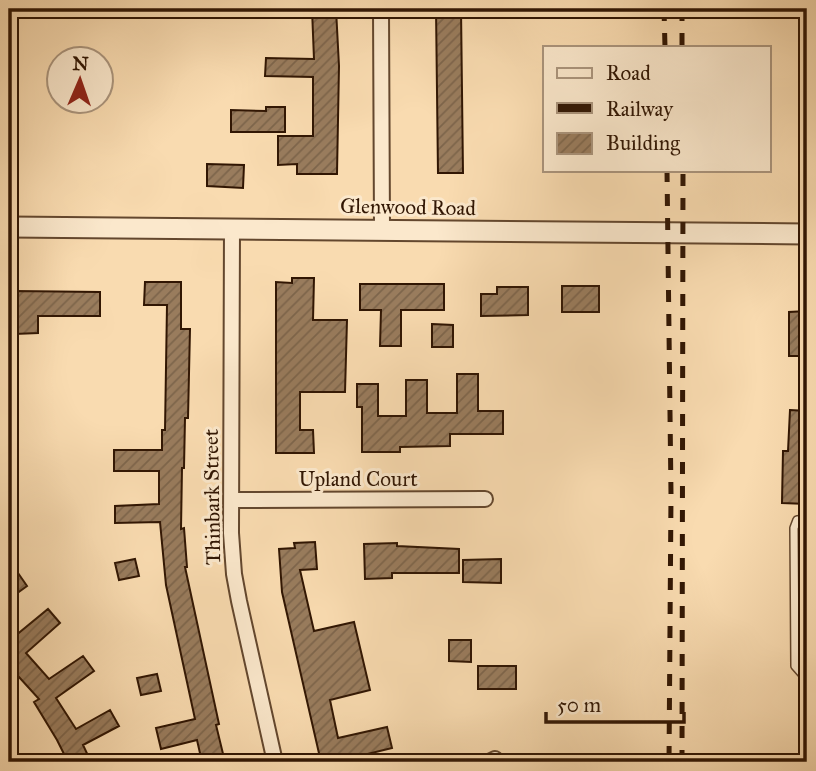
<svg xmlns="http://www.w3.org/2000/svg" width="816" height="771" viewBox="0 0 816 771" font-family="'IM FELL Great Primer',serif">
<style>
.building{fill:url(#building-hatch);stroke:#311603;stroke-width:2}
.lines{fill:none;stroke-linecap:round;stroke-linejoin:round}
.service-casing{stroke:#63472e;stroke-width:10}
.minor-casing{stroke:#63472e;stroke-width:18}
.tertiary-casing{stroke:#63472e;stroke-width:23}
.service{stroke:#fbe8cc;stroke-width:7}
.minor{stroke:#fbe8cc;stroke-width:14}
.tertiary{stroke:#fbe8cc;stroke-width:19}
.rail{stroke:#311603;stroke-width:5;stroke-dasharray:12 12;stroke-linecap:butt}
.labels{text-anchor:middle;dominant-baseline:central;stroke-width:6;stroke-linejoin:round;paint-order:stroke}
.street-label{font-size:21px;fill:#311603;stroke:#fbe8cc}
</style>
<defs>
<pattern id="building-hatch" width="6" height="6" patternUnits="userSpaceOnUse" patternTransform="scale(1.75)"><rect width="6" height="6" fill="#997c5d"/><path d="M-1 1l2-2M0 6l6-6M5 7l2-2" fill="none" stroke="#7d654b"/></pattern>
</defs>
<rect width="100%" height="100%" fill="#f9dbb0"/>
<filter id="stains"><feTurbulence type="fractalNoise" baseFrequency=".00286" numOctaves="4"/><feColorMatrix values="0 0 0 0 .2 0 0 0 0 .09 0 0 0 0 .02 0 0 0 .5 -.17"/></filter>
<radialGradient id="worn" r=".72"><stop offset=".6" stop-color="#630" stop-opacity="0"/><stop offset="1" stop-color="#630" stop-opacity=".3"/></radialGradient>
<path class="building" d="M312,9H336L339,66L337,174H297V164L278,165V136H313V77L265,76L266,58L314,59Z
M436,9H461L463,173H438Z
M266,107H285V132H231V110L266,111Z
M207,164L244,165L243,188L207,186Z
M292,278H314L313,320H347L345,392H300V430H313L314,453H276V282L292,283Z
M145,282H181V329H190L188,418H185L184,468H182L181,529L184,528L187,567H185L219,724L216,725L225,762H202L197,740L161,749L156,728L195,719L166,585L160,522L115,523V506L159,504V471H114V450H162V430H165L167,305H144Z
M360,284H444V310H401V346H380L381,310H360Z
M562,286H599V312H562Z
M497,287H528V315L481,316V294H497Z
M15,291L100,292V316H38V333L15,334Z
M807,311V356H789V312Z
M432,324L453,325V347H432Z
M457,374H478V411H503V434H450V446L400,447V452H362V407H357V384H378V416H406V380H427V413H457Z
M790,410L807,411V504L782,503L783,451H788Z
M315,542L317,569L300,570L314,631L354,622L370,690L330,700L338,738L387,727L392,748L335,762H321L282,592L279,549L295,548L294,543Z
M397,543V546L459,549V573H392V578L365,579L364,544Z
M135,559L139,576L119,580L115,563Z
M501,559V583L463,582V560Z
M9,560L27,586L9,599Z
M48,609L60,623L26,653L49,679L83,656L94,671L56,698L76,729L110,710L119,726L83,745L91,762H68L57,740L34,702L39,699L9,666V641Z
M449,640H471V662L449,661Z
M478,666H516V689H478Z
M157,674L161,691L141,695L137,678Z"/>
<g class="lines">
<g class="service-casing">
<path id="service" d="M807,519L797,520L794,528L795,666L802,674L807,675"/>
</g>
<g class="minor-casing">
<path id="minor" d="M381,9L382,229
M232,227L231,533L234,574L239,601L275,762
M232,500L485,499
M9,758L11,762
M489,762L495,759"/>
</g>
<g class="tertiary-casing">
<path id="tertiary" d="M9,227L807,234"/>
</g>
<use href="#service" class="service"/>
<use href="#minor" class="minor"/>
<use href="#tertiary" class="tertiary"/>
<path class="rail" d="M664,9L665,47
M682,9V47
M667,170L671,494L669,762
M682,762L683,170"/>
</g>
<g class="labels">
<g class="street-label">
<text transform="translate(408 207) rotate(1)">Glenwood Road</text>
<text x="358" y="479">Upland Court</text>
<text transform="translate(212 497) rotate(-91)">Thinbark Street</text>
</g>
</g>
<rect width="816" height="771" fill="none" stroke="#f9dbb0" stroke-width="35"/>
<rect x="10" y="10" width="795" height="750" fill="none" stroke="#311603" stroke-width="3.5"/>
<rect x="18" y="18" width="781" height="736" fill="none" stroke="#311603" stroke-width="2"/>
<rect x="543" y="46" width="228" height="126" fill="#fbe8cc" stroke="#aa947c" stroke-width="2"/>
<rect x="557" y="68" width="35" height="10" fill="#fbe8cc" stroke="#aa947c" stroke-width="2"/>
<text x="606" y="80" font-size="21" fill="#311603">Road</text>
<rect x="557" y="103" width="35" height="10" fill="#311603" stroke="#aa947c" stroke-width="2"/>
<text x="606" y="116" font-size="21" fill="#311603">Railway</text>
<rect x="557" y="133" width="35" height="21" fill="url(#building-hatch)" stroke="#aa947c" stroke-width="2"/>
<text x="606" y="150" font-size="21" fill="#311603">Building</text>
<g transform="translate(80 80) rotate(2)"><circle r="33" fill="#fbe8cc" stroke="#aa947c" stroke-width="2"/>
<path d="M0-5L12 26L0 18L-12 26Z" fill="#8f2418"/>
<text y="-10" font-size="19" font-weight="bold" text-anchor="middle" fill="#311603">N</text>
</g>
<path d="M546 712v10h138v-10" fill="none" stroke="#311603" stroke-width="3.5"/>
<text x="557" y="712" font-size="21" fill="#311603" stroke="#fbe8cc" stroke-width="5" paint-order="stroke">50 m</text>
<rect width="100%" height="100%" filter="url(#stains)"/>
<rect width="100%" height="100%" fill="url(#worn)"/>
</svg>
